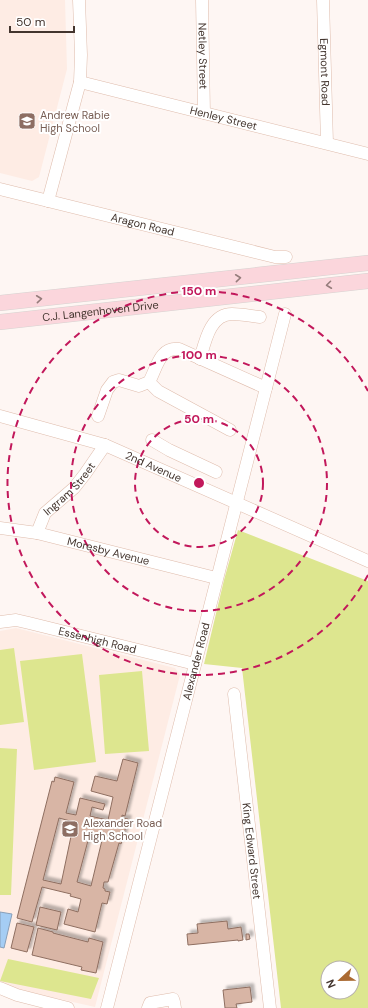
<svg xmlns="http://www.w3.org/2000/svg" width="368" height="1008" viewBox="0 0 368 1008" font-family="'DM Sans',sans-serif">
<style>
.built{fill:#feece4}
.green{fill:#dde68f;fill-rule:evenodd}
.water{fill:#a5cdf4;stroke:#889fb9}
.building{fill:#d8b5a5;stroke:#8e6e60;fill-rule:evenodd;filter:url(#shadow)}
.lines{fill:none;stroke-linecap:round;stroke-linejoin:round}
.minor-casing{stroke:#dfbcac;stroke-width:13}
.major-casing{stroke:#d6d3d1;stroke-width:16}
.minor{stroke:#fff;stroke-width:12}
.major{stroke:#fbd6dc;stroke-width:15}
.oneway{stroke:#967d7c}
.ring{fill:none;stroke:#c2185b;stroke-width:2;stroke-dasharray:7 5}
.labels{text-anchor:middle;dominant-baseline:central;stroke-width:4;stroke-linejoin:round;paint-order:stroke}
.street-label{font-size:11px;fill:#43352e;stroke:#fff}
.education-label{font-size:11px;fill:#785e54;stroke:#fff;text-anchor:start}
.centre{fill:#c2185b;stroke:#fff;stroke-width:2}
.ring-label{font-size:12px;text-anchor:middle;font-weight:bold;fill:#c2185b;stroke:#fff;stroke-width:4;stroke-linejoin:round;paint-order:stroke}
</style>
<defs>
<filter id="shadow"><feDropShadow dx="3.5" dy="-3.5" stdDeviation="1" flood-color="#0004"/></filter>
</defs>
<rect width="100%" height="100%" fill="#fef6f3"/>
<path class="built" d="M0,0H65L67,69L39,177L32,181L0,173Z
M16,628L175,668L180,675L95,1007L6,987L0,982V631Z"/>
<path class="green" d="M238,530L368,581V1008H281L242,668L204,664L224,580ZM328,968H352V992H328Z
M14,648L24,722L0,725V650Z
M82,654L96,762L34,770L20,661Z
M142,671L149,751L105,754L99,675Z
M0,748L17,749L11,895H0Z
M8,959L99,978L91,999L0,981Z"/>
<path class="water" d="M0,912L12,914L4,948L0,947Z"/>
<path class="building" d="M123,759L138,763L125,816L122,815V818L128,819L121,844L119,843L108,882H104L103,888L105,889V891L110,892L107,904L102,903L95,932L64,924L68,909L78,912L81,899L70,896L71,894L42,887L32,922L17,918L52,781L54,782L55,777L74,782L66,813L76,815L80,798L105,804L103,810L92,807L90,816L108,820L113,797L91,791L95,776L117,781ZM59,818L74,822L61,884L43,880ZM90,833L103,836L91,886L77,882Z
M40,907L61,912L57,930L36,925Z
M227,921L228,929L241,927L243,940L238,941V940L188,945L187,934L198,933L197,924Z
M17,923L34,927L27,952L11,948Z
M38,928L53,932V933L88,942L89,938L103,942L96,973L81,970L82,967L32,955Z
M246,934H249L250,939L246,940Z
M250,987L252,1002L236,1004L237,1008H225L223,990Z"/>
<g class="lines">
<g class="minor-casing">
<g id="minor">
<path id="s1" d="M202,0L204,113"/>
<path id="s2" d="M323,0L327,143"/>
<path id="s3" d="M80,82L368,154"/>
<path id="s4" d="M0,189L275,257H286"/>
<path d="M48,201L80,82L81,55L79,0"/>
<path d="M200,359C205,342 210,314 232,314C241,314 251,316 260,317"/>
<path d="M149,382L158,391L230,430"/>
<path id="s5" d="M0,416L105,445L368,561"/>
<path d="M98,416L107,390L113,382L119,380L139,386L149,382C157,368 159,347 179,349L266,388"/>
<path d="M152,440L169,450L216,472"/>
<path id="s6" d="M0,528L37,533L216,578"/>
<path id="s7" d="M37,533L45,513L74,488L85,474L105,445"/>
<path id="s8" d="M0,622L16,620L29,623L195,664"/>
<path id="s9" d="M234,694L270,1008"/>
<path d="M0,988L17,995L68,1008"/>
<path id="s10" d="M107,1008L285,314"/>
<path d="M148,1008L150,1003L173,999L174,1002L175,1008"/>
</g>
</g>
<g class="major-casing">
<g id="major">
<path d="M0,303L368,263"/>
<path id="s11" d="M0,322L368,281"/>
</g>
</g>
<use href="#minor" class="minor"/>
<use href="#major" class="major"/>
</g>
<defs><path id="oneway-chevron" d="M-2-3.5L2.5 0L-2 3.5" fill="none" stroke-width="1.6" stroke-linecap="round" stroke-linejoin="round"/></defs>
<g class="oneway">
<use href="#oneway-chevron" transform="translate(238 278) rotate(-6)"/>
<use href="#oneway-chevron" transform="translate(329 285) rotate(173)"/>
<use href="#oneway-chevron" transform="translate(39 299) rotate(-6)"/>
</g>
<g class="ring">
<circle cx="199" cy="483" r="64"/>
<circle cx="199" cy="483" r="128"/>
<path d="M368 575A192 192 0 1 1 368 391"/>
</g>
<defs>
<g id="school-square" transform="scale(0.9)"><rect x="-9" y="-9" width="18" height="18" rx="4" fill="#8d6e63" stroke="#fff"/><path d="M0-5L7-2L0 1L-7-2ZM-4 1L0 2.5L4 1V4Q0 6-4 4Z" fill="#fff"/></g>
</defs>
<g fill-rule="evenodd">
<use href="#school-square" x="27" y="121"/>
<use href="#school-square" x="70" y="829"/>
</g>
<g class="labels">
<g class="street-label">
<text stroke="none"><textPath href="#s1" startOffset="56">Netley Street</textPath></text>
<text stroke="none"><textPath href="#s2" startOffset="72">Egmont Road</textPath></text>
<text stroke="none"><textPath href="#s3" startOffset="148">Henley Street</textPath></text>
<text stroke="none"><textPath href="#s4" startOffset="147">Aragon Road</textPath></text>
<text stroke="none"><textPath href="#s11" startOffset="101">C.J. Langenhoven Drive</textPath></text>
<text stroke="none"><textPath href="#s5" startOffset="162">2nd Avenue</textPath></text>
<text stroke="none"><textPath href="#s7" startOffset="56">Ingram Street</textPath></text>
<text stroke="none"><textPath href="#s6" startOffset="111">Moresby Avenue</textPath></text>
<text stroke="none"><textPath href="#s8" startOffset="100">Essenhigh Road</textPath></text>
<text stroke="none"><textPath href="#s10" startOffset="358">Alexander Road</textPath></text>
<text stroke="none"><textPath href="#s9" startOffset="158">King Edward Street</textPath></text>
</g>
<g class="education-label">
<text x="40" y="115">Andrew Rabie<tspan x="40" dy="13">High School</tspan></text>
<text x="83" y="823">Alexander Road<tspan x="83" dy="13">High School</tspan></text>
</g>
</g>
<circle cx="199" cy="483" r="6" class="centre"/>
<g class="ring-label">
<text x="199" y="295">150 m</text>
<text x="199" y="359">100 m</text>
<text x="199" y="423">50 m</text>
</g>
<g transform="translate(340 980) rotate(248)"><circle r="19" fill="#ffffff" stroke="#b4aeab"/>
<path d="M0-3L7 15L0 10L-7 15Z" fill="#aa6a32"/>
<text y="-6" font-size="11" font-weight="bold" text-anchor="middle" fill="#43352e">N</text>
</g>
<path d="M10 26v6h64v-6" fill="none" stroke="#43352e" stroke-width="2"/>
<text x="16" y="26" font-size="12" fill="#43352e" stroke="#ffffff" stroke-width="3" paint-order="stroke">50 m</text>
</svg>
